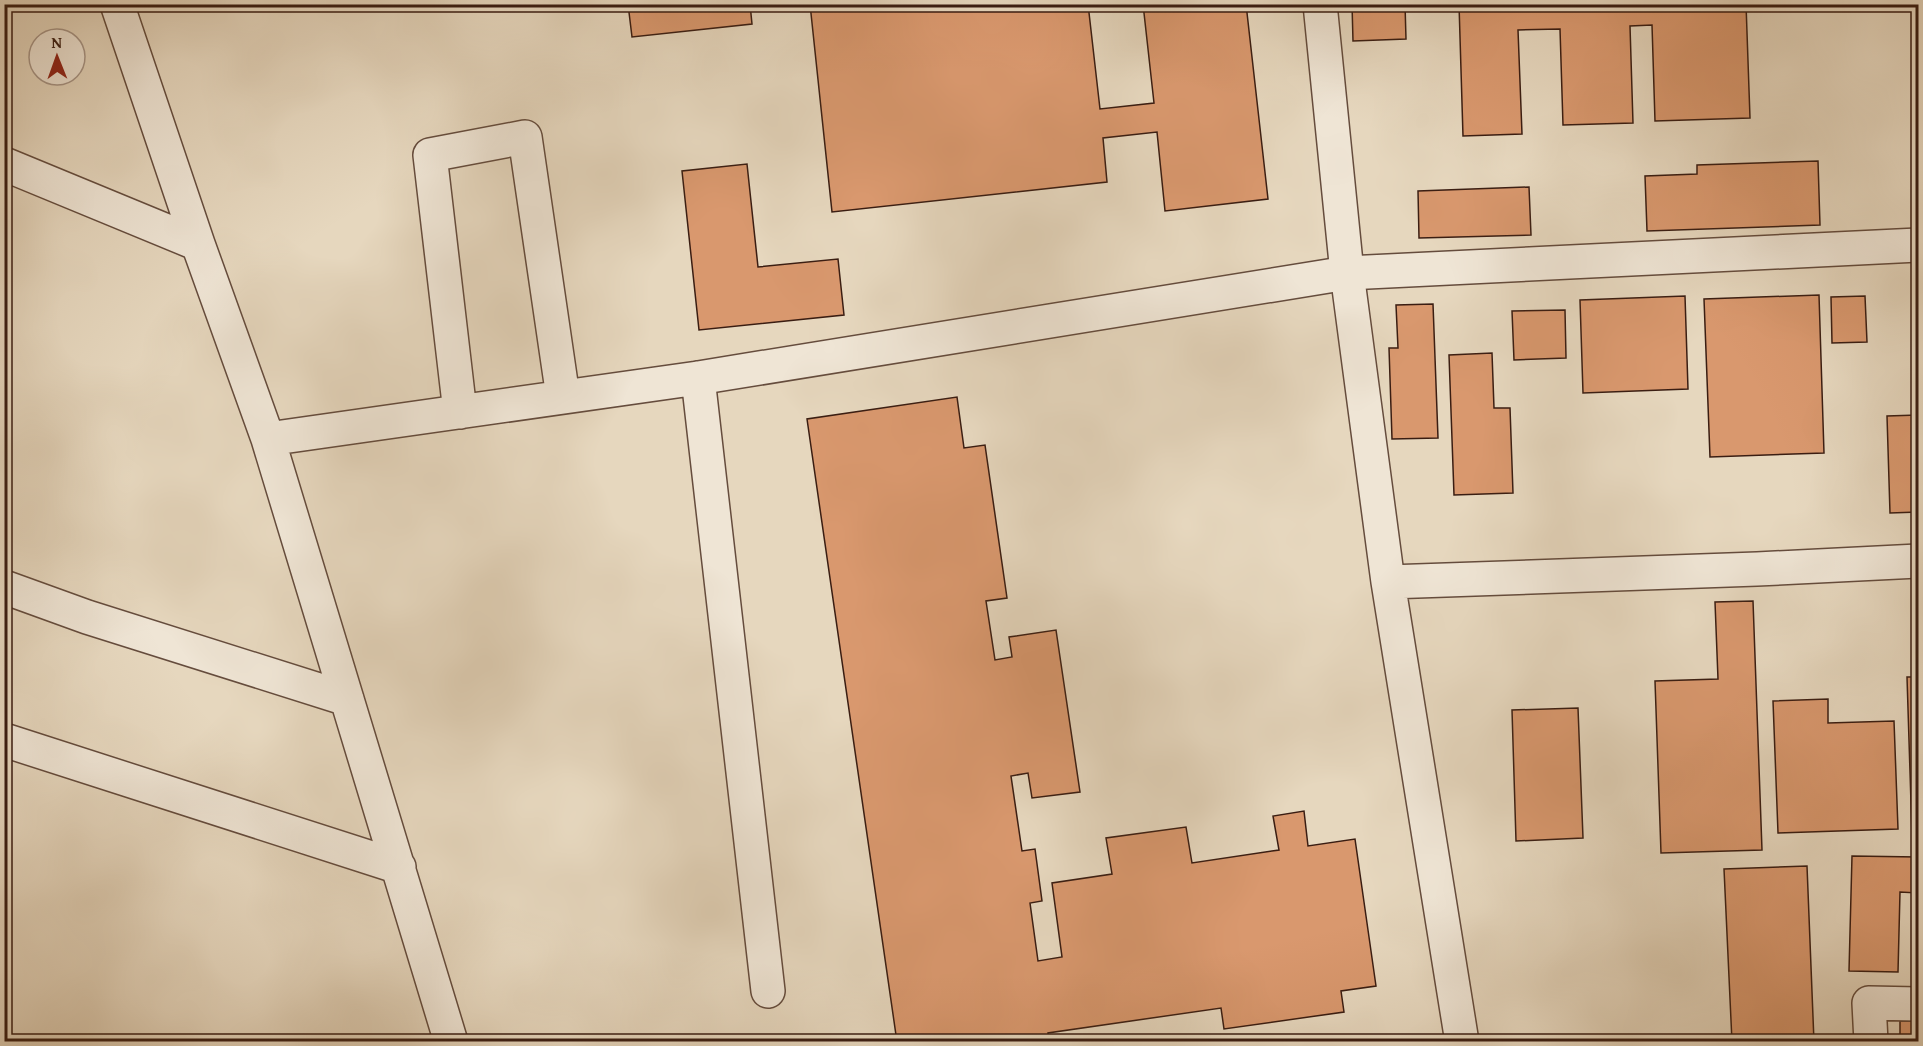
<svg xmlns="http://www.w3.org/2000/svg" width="1923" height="1046" viewBox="0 0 1923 1046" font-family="'Gentium Book Plus',serif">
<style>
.building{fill:#d9986e;stroke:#3a1d12;stroke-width:1.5}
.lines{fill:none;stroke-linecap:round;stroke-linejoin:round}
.minor-casing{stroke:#654c3d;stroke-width:36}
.tertiary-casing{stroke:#654c3d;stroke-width:36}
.minor{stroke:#efe5d5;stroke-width:33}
.tertiary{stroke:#efe5d5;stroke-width:33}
</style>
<rect width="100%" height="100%" fill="#e6d7be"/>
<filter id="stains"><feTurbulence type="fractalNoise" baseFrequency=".00333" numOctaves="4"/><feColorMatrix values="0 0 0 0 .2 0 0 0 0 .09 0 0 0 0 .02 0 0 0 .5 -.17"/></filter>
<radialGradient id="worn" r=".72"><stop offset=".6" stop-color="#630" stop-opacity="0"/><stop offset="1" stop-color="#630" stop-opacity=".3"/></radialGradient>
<path class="building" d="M628,4H750L752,24L632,37Z
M810,4H1088L1100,109L1154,103L1143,4H1246L1268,199L1165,211L1157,132L1103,138L1107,182L832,212Z
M1352,4H1405L1406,39L1353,41Z
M1459,4H1746L1750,118L1655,121L1652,25L1630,26L1633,123L1563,125L1560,29L1518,30L1522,134L1463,136Z
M1818,161L1820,225L1647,231L1645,176L1697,174V165Z
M747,164L758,267L838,259L844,315L699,330L682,171Z
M1529,187L1531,235L1419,238L1418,191Z
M1915,273H1918V363Z
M1819,295L1824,453L1710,457L1704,299Z
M1685,296L1688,389L1583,393L1580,300Z
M1865,296L1867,342L1832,343L1831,297Z
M1433,304L1438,438L1392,439L1389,348H1398L1396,305Z
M1565,310L1566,358L1514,360L1512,311Z
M1492,353L1494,408H1510L1513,493L1454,495L1449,355Z
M957,397L964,448L985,445L1007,598L986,601L995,660L1012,657L1009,637L1056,630L1080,792L1032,798L1028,773L1011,776L1022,851L1035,849L1042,901L1030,903L1038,961L1062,957L1052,883L1112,874L1106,838L1186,827L1192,863L1279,850L1273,816L1304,811L1308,846L1355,839L1376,986L1341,991L1344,1012L1224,1029L1221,1008L1048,1033L1049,1042H897L807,419Z
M1918,415V512L1890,513L1887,416Z
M1753,601L1762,850L1661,853L1655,681L1718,679L1715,602Z
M1907,677H1918V835H1912Z
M1828,699V723L1894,721L1898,829L1778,833L1773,701Z
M1578,708L1583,838L1516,841L1512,710Z
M1852,856L1918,857V893L1900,892L1898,972L1849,971Z
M1807,866L1814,1042H1732L1724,869Z
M1900,1021H1916L1915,1042H1900Z"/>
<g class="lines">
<g class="minor-casing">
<path id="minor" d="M117,4L198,244L268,439L451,1042
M4,164L198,244
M698,378L768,991
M460,412L430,155L525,137L563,397
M268,439L698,378L1347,273L1388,582L1462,1042
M1388,582L1757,569L1918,561
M4,587L87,617L347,699
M4,740L399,867
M1871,1042L1869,1003L1918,1004"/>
</g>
<g class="tertiary-casing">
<path id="tertiary" d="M1320,4L1347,273L1918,245"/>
</g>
<use href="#minor" class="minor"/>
<use href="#tertiary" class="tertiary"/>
</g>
<rect width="1923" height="1046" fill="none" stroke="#e6d7be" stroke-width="24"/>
<rect x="6" y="6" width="1911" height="1034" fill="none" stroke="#3a1d12" stroke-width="3"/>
<rect x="12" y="12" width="1899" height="1022" fill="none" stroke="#3a1d12" stroke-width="1.5"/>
<g transform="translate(57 57) rotate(359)"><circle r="28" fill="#efe5d5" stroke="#a79587" stroke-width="1.5"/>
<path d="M0-4.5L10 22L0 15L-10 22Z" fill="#8f2418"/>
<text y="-9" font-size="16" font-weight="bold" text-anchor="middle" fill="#3a1d12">N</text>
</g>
<rect width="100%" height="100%" filter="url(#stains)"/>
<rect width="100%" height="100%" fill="url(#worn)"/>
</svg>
